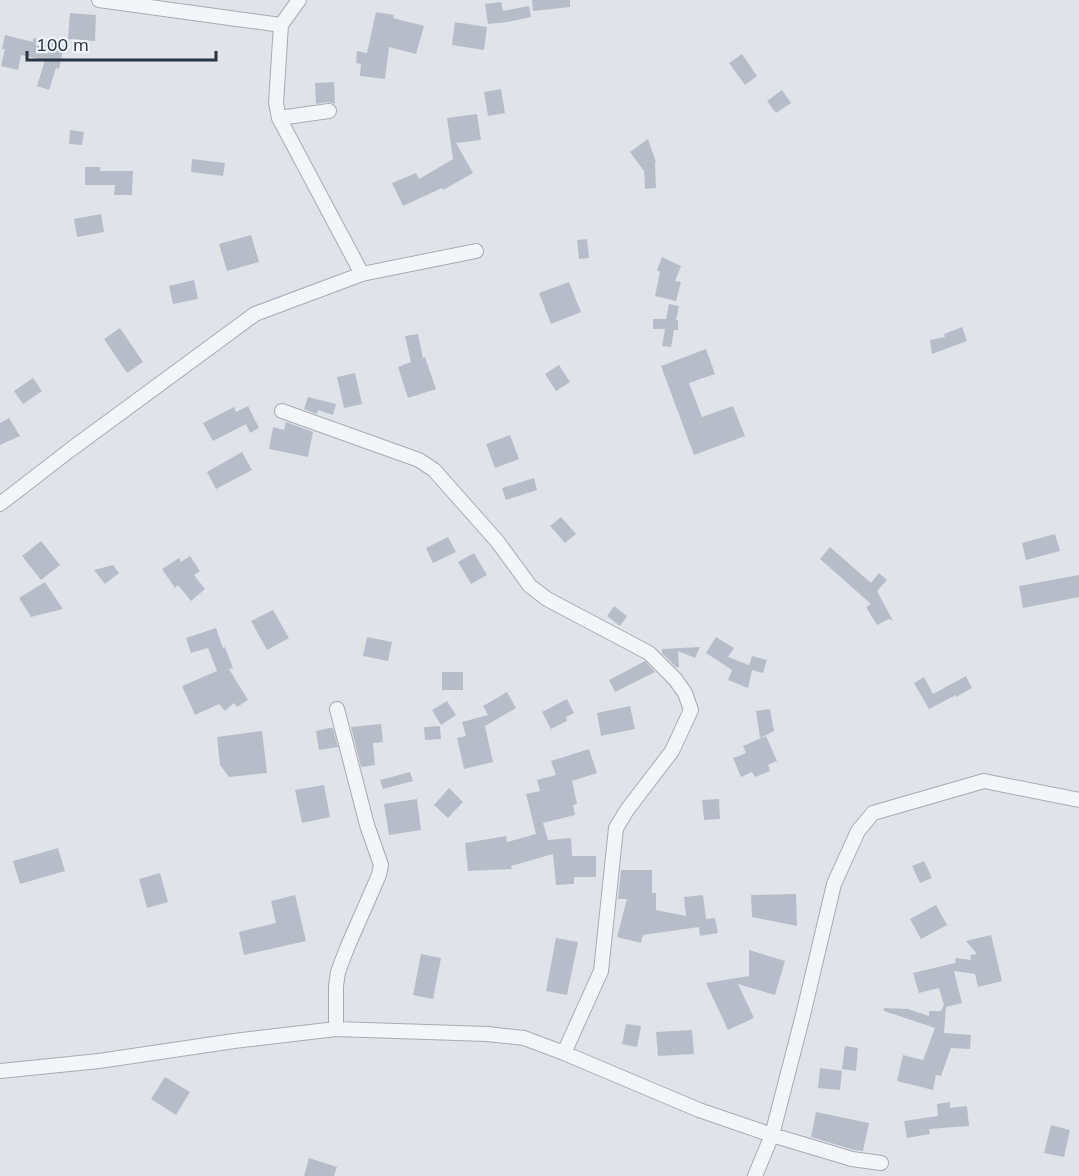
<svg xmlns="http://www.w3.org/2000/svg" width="1079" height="1176" viewBox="0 0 1079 1176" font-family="Mulish,sans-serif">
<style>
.building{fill:#b7bdc8}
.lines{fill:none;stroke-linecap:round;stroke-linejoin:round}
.street-casing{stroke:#a5abb5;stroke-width:16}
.street{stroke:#f3f5f8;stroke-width:14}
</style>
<rect width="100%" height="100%" fill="#e0e4ea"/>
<path class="building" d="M532,0H570V7L533,11Z
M501,2L503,11L529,6L531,17L508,22L488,24L485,4Z
M376,12L394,15L393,18L424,26L416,54L389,47L385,79L360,76L361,64L356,63L357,51L367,53Z
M70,13L96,15L95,41L68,39Z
M455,22L487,27L484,50L452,45Z
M5,35L33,42V38L64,45L59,69L56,68L49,90L37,86L45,60L21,55L18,70L1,66L5,49H2Z
M742,54L757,76L745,85L729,63Z
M334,82L335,104L328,102L316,104L315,83Z
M501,89L505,113L488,116L484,92Z
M782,90L791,103L776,113L767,101Z
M477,114L481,140L456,143L473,173L443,190L442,188L403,206L392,183L416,173L419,179L453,159L447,118Z
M70,130L84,132L82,145L69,144Z
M648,139L656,162H655L656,188L645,189L644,171L630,152Z
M192,159L225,163L223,176L191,172Z
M85,167H100V171H133L132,195H114L115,185H85Z
M101,214L104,232L77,237L74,219Z
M251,235L259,262L227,271L219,244Z
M587,239L589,258L579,259L577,240Z
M662,257L681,266L675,281L681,282L676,301L655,296L660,272L657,270Z
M194,280L198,299L173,304L169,286Z
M569,282L581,312L551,324L539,293Z
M669,304L679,306L676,320H678V330H674L671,347L662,346L665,329H653V319H666Z
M962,327L967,341L932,354L930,340L945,337L944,334Z
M120,328L143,362L127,373L104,339Z
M418,334L423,358L425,357L436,389L408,398L398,367L411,362L405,336Z
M706,349L715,374L689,383L702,417L733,406L745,436L694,455L661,366Z
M559,365L570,382L556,391L545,374Z
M355,373L362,404L344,408L337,377Z
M33,378L42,391L23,404L14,391Z
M308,397L336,404L333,415L318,410L317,414L304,409Z
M248,406L259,428L250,433L246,424L213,441L203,423L234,407L236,412Z
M9,418L20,436L0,445V423Z
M286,422L313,432L308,457L269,449L273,427L284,430Z
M510,435L519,459L495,468L486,444Z
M242,452L252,470L216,489L207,472Z
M534,478L537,490L506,500L502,488Z
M561,517L576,534L565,543L550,526Z
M1055,534L1060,551L1026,560L1022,543Z
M448,537L456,552L433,563L426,548Z
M41,541L60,565L41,580L22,556Z
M830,547L871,583L879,573L887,580L877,591L893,621L889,619L877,625L866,607L871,604L820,559Z
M474,553L487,575L471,584L458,562Z
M190,556L200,571L194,575L205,589L191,601L178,585L175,588L162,569L179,558L181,562Z
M113,565L119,573L105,584L94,570Z
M1079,575V597L1023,608L1019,586Z
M45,582L63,609L31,617L19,598Z
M614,606L627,616L620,626L607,616Z
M273,610L289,638L267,650L251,621Z
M216,628L223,648L225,647L233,668L229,669L248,700L237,707L234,703L225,711L219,704L195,715L182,686L217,671L208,648L191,653L186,638Z
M367,637L392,642L388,661L363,656Z
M716,637L734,648L728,657L749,665L752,656L767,660L763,673L752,670L748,688L728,680L732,670L706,653Z
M700,647L695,658L678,651L679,667H676L662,653V649Z
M645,661L655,672L615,692L609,680Z
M442,672H463V690H442Z
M966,676L972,688L956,697V695L929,709L914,683L924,677L933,694Z
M507,692L516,708L485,726L493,762L464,769L457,738L466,736L462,722L488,715L483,706Z
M567,699L574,713L566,717L567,721L551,729L542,712Z
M447,701L456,715L441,725L432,710Z
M630,706L635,729L601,736L597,713Z
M770,709L774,731L760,738L756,711Z
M381,724L383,742L373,743L375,765L361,767L351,727Z
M440,726L441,739L425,740L424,727Z
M329,728H333L338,747L319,750L316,731Z
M262,731L267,773L229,777L220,765L217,737Z
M766,736L777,761L768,765L770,771L755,777L752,772L741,777L733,758L746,753L743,746Z
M589,749L597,773L572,781L577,804L573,805L575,815L543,823L548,840L571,838L572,856H596V877H574V884L556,885L553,854L511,866L512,869L468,871L465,843L506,836L507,842L536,834L526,794L540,791L537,780L556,775L551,761Z
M410,772L413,781L383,789L380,780Z
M324,785L330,817L302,823L295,790Z
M449,788L463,802L448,818L434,805Z
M417,799L421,830L389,835L384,804Z
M719,799L720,819L704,820L702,800Z
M58,848L65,871L20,884L13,861Z
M924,861L932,878L920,883L912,866Z
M621,870H652V893H656V910L686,916L684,897L703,895L706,919L715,918L718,933L700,936L699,927L643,935L641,943L617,937L627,899H618Z
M160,873L168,902L147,908L139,879Z
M796,894L797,926L752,917L751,895Z
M295,895L306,941L244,955L239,932L276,923L271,901Z
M936,905L947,925L921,939L910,919Z
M991,935L1002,981L978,987L975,974L954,971L962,1003L946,1007L944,1033L971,1035L970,1049L951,1048L941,1076L936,1075L933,1090L897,1081L903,1055L923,1060L935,1028L884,1011V1008L908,1009L929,1016V1011H941L944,1005L939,988L919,993L913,973L955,963L956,958L971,960L970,955L977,954L966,941Z
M556,938L578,942L567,995L546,991Z
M749,950L785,961L775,995L738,984L754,1018L728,1030L706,983L749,976Z
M421,954L441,958L433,999L413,995Z
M626,1024L641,1026L637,1047L622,1044Z
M692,1030L694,1054L658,1056L656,1032Z
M845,1046L858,1048L856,1071L842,1069Z
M820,1068L842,1071L840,1090L818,1088Z
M165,1077L190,1092L176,1115L151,1099Z
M950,1102V1108L967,1106L969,1126L929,1129L930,1134L907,1138L904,1121L938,1116L937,1104Z
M816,1112L869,1123L863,1151L854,1150L811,1137Z
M1051,1125L1070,1130L1064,1157L1044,1153Z
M309,1158L337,1167L334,1176H304Z"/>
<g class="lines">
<g class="street-casing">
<path id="street" d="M99,0L281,25
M299,0L281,25L276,103L279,118L362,274
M279,118L329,111
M282,411L419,460L434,470L497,541L530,586L547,599L649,653L675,679L685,693L691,710L672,751L627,810L616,828L601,971L564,1053
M0,504L70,450L255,314L362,274L476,251
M336,1029V986L338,972L347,948L379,875L381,865L367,825L337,709
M0,1071L99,1061L234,1041L336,1029L487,1034L524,1038L564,1053L699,1110L772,1135L852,1159L881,1163
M755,1176L772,1135L803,1015L834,884L858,831L873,813L984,781L1079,800"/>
</g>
<use href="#street" class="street"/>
</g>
<path d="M27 51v9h189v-9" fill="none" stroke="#273243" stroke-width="3"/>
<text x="36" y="51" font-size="18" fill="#273243" stroke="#f0f3f8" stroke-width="4.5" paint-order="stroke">100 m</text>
</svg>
